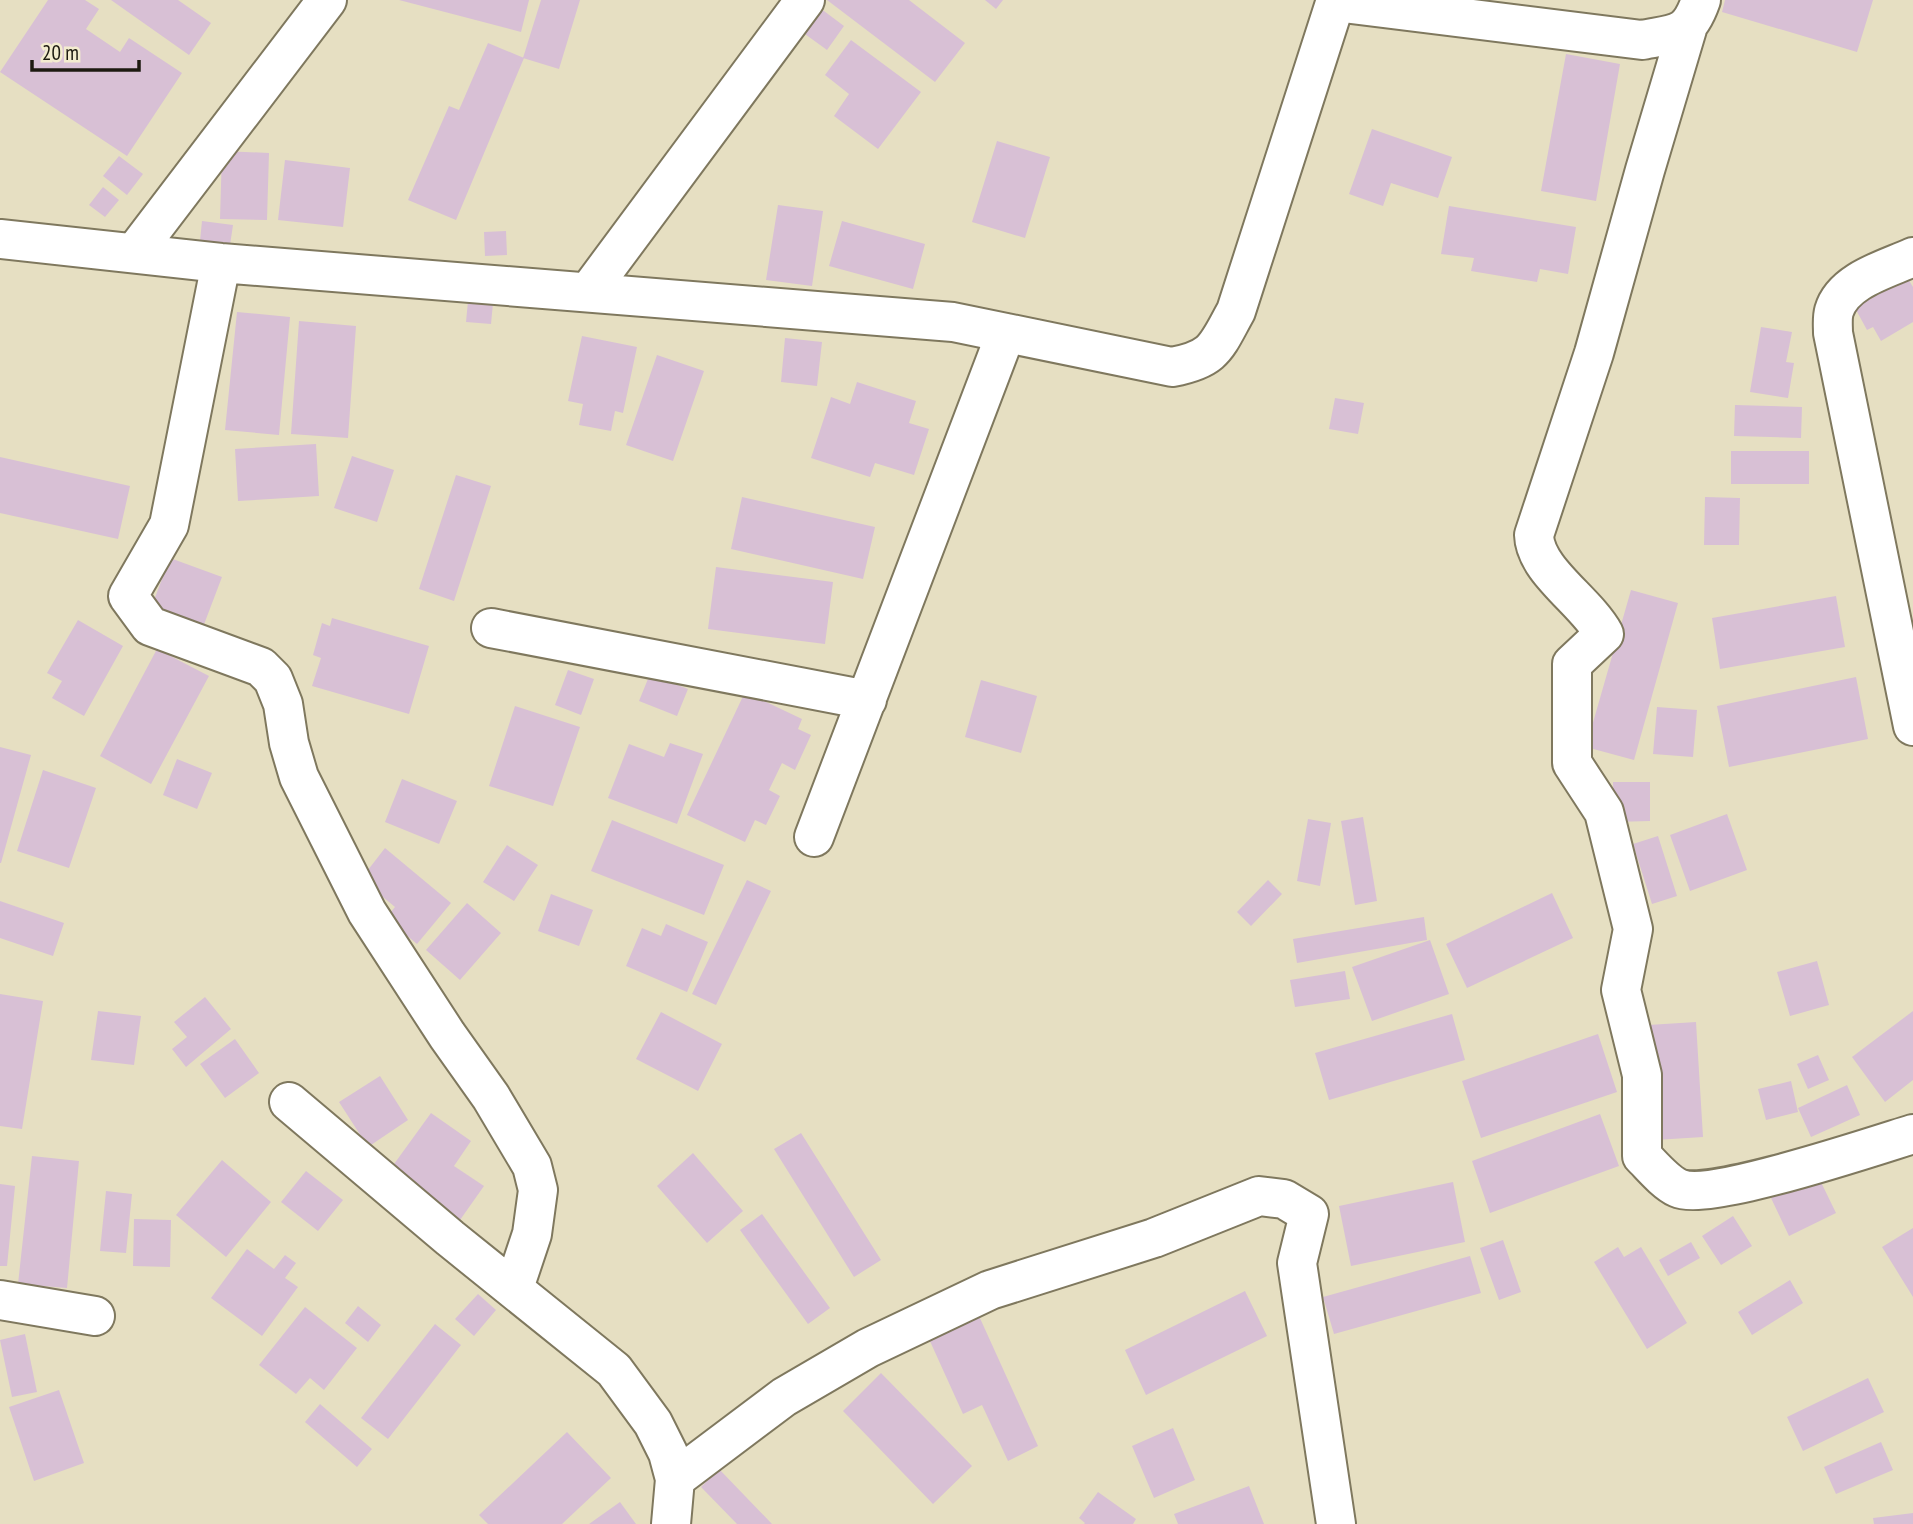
<svg xmlns="http://www.w3.org/2000/svg" width="1913" height="1524" viewBox="0 0 1913 1524" font-family="'PT Sans Narrow',sans-serif">
<style>
.building{fill:#d8c0d5}
.lines{fill:none;stroke-linecap:round;stroke-linejoin:round}
.minor-casing{stroke:#7f785e;stroke-width:42}
.minor{stroke:#fff;stroke-width:38}
</style>
<rect width="100%" height="100%" fill="#e6dfc2"/>
<path class="building" d="M48,0H85L99,9L86,29L120,52L129,38L182,73L127,156L0,72Z
M111,0H178L211,23L189,55Z
M399,0H529L521,32Z
M541,0H580L559,69L523,58Z
M827,0H909L965,43L935,82Z
M985,0H1003L996,9Z
M1725,0H1873L1857,52L1722,12Z
M816,5L844,26L827,50L798,29Z
M851,40L921,92L878,149L834,116L849,94L825,75Z
M488,43L524,58L456,220L408,200L449,106L459,110Z
M1566,54L1620,64L1596,201L1541,191Z
M1372,129L1452,157L1438,198L1391,183L1383,206L1349,194Z
M997,141L1050,157L1025,238L972,222Z
M222,151L269,153L267,220L220,219Z
M119,156L143,174L127,195L103,176Z
M285,160L350,168L343,227L278,220Z
M103,187L119,200L105,217L89,205Z
M778,205L823,211L812,286L766,280Z
M1449,206L1576,227L1568,274L1540,269L1537,282L1471,271L1474,258L1441,254Z
M202,221L233,225L230,245L200,241Z
M842,221L925,244L913,289L829,266Z
M506,231L507,255L485,256L484,232Z
M1907,277L1913,287V322L1881,341L1873,327L1867,330L1855,308Z
M468,301L493,303L491,324L466,322Z
M237,312L290,317L279,435L225,430Z
M299,321L356,326L348,438L291,434Z
M1761,327L1792,332L1786,362L1794,363L1788,398L1750,392Z
M582,336L637,347L623,413L615,411L611,431L579,425L583,404L568,401Z
M785,338L822,342L817,386L781,382Z
M657,355L704,371L673,461L626,445Z
M857,382L916,401L909,423L929,429L914,475L875,463L870,477L811,458L831,397L850,404Z
M1335,398L1364,403L1358,434L1329,429Z
M1735,405L1802,407L1801,438L1734,436Z
M316,444L319,496L238,501L235,449Z
M1731,451H1809V484H1731Z
M352,456L394,470L377,522L334,508Z
M0,457L130,486L118,539L0,513Z
M456,475L491,486L454,601L419,589Z
M742,497L875,527L863,579L731,549Z
M1705,497L1740,498L1739,545H1704Z
M170,558L222,577L203,627L151,608Z
M716,567L833,582L825,644L708,629Z
M1631,590L1678,603L1634,760L1586,747Z
M1836,596L1845,647L1720,669L1712,618Z
M332,618L429,646L409,714L312,686L321,658L313,655L322,623L330,626Z
M78,620L123,646L84,716L52,698L62,681L47,673Z
M157,649L209,676L151,784L100,756Z
M568,670L594,679L581,715L555,705Z
M650,674L688,689L677,716L639,701Z
M1856,677L1868,739L1729,767L1717,706Z
M981,680L1037,696L1021,753L965,737Z
M745,692L802,719L798,729L811,735L795,770L782,763L769,790L780,796L766,825L755,820L745,842L687,815Z
M515,706L580,727L553,806L489,786Z
M1657,707L1697,710L1693,757L1653,754Z
M670,743L703,754L677,824L608,798L629,744L664,757Z
M0,747L31,755L1,863H0Z
M177,759L212,773L197,809L163,795Z
M43,770L96,788L69,868L17,851Z
M402,779L457,801L439,844L385,822Z
M1613,782H1650V821L1614,822Z
M1727,814L1747,870L1690,891L1670,835Z
M1363,817L1377,901L1355,905L1341,821Z
M1308,819L1331,823L1320,886L1297,881Z
M612,820L724,865L704,915L591,871Z
M1658,836L1677,896L1652,904L1633,844Z
M507,845L538,865L514,901L483,882Z
M385,848L451,903L417,944L386,918L395,907L361,879Z
M747,880L771,891L716,1005L692,994Z
M1268,880L1282,894L1251,926L1237,912Z
M1552,893L1573,938L1467,988L1446,944Z
M551,894L593,910L579,946L538,931Z
M0,901L64,923L53,956L0,938Z
M467,903L501,933L460,980L426,950Z
M1424,917L1427,940L1297,963L1293,939Z
M666,924L708,942L687,992L626,966L642,928L661,936Z
M1430,940L1449,994L1372,1021L1352,967Z
M1817,961L1829,1005L1790,1016L1777,972Z
M1345,971L1350,999L1295,1007L1290,980Z
M0,994L43,1001L22,1129L0,1126Z
M205,997L231,1029L186,1067L172,1049L187,1037L174,1022Z
M98,1011L141,1016L134,1065L91,1060Z
M1913,1011V1080L1885,1102L1852,1057Z
M661,1012L722,1044L698,1091L636,1059Z
M1452,1014L1465,1060L1329,1100L1315,1053Z
M1696,1022L1703,1137L1655,1140L1648,1025Z
M1598,1034L1617,1092L1481,1138L1462,1081Z
M235,1039L259,1073L225,1098L200,1064Z
M1818,1055L1829,1080L1808,1089L1797,1064Z
M380,1076L408,1120L368,1147L339,1102Z
M1791,1081L1798,1112L1766,1120L1758,1089Z
M1847,1085L1860,1115L1811,1137L1798,1108Z
M431,1113L471,1141L454,1166L484,1186L460,1220L389,1171Z
M1600,1114L1619,1166L1490,1213L1472,1161Z
M801,1133L881,1260L854,1277L774,1149Z
M693,1153L743,1211L707,1243L657,1186Z
M32,1156L79,1161L67,1288L18,1284Z
M222,1160L271,1202L226,1257L176,1215Z
M306,1171L343,1200L318,1231L281,1202Z
M1818,1176L1836,1213L1789,1236L1771,1198Z
M1453,1182L1465,1242L1351,1266L1339,1206Z
M0,1184L15,1186L7,1266H0Z
M106,1191L132,1194L126,1253L100,1251Z
M762,1214L830,1308L808,1324L740,1230Z
M1733,1216L1752,1246L1721,1265L1702,1236Z
M134,1219L171,1220L170,1267L133,1266Z
M1913,1228V1297L1882,1247Z
M1503,1240L1521,1292L1499,1300L1480,1248Z
M1691,1242L1700,1258L1668,1276L1659,1260Z
M1618,1247L1624,1257L1641,1247L1687,1323L1647,1349L1594,1262Z
M247,1249L274,1269L285,1255L296,1263L285,1278L298,1287L262,1336L211,1298Z
M1470,1256L1481,1293L1334,1334L1323,1297Z
M1790,1280L1803,1303L1752,1335L1738,1312Z
M1245,1291L1267,1336L1146,1395L1125,1350Z
M478,1294L496,1310L474,1336L455,1319Z
M358,1306L381,1325L368,1342L345,1323Z
M305,1307L357,1348L324,1390L310,1378L296,1394L259,1365Z
M979,1316L1038,1446L1008,1461L982,1405L963,1414L929,1339Z
M435,1324L461,1345L388,1439L361,1418Z
M25,1334L37,1392L12,1397L0,1340Z
M881,1373L972,1466L933,1504L843,1411Z
M1868,1378L1884,1412L1803,1451L1787,1417Z
M59,1390L84,1463L34,1481L9,1407Z
M320,1404L372,1449L357,1467L305,1422Z
M1173,1428L1195,1480L1154,1498L1132,1446Z
M567,1432L611,1478L562,1524H488L479,1515Z
M1881,1442L1893,1470L1836,1494L1824,1467Z
M719,1469L772,1524H737L701,1487Z
M1249,1486L1264,1524H1178L1174,1514Z
M1098,1492L1136,1519L1133,1524H1084L1085,1523L1079,1518Z
M620,1502L636,1524H589Z
M1913,1513V1524H1874L1873,1518Z"/>
<g class="lines">
<g class="minor-casing">
<path id="minor" d="M1335,2L1642,40C1677,33 1688,37 1701,0
M1687,29L1645,170L1594,353L1534,535C1535,571 1586,601 1604,634L1572,664V763L1604,812L1633,929L1621,990L1642,1075V1156C1652,1166 1665,1182 1678,1188C1708,1202 1874,1146 1913,1134
M0,239L221,263L953,322L1172,367C1215,359 1216,347 1236,311L1336,0
M135,252L327,0
M1913,257C1887,269 1843,280 1834,311C1832,318 1833,326 1833,333L1913,726
M221,263L169,525L128,596L150,626L261,667L273,679L283,704L289,743L299,777L367,912L447,1035L491,1097L532,1166L538,1190L532,1234L514,1288
M589,291L805,0
M491,628L867,700
M814,837L1006,333
M289,1102L450,1238L614,1370L653,1423L668,1453L675,1479L671,1524
M0,1300L95,1316
M675,1479L784,1397L868,1348L990,1290L1154,1238L1259,1196L1284,1199L1309,1214L1297,1263L1336,1524"/>
</g>
<use href="#minor" class="minor"/>
</g>
<path d="M32 60v10h107v-10" fill="none" stroke="#1d1a10" stroke-width="3.5"/>
<text x="42" y="60" font-size="21" fill="#1d1a10" stroke="#f3eccf" stroke-width="5" paint-order="stroke">20 m</text>
</svg>
